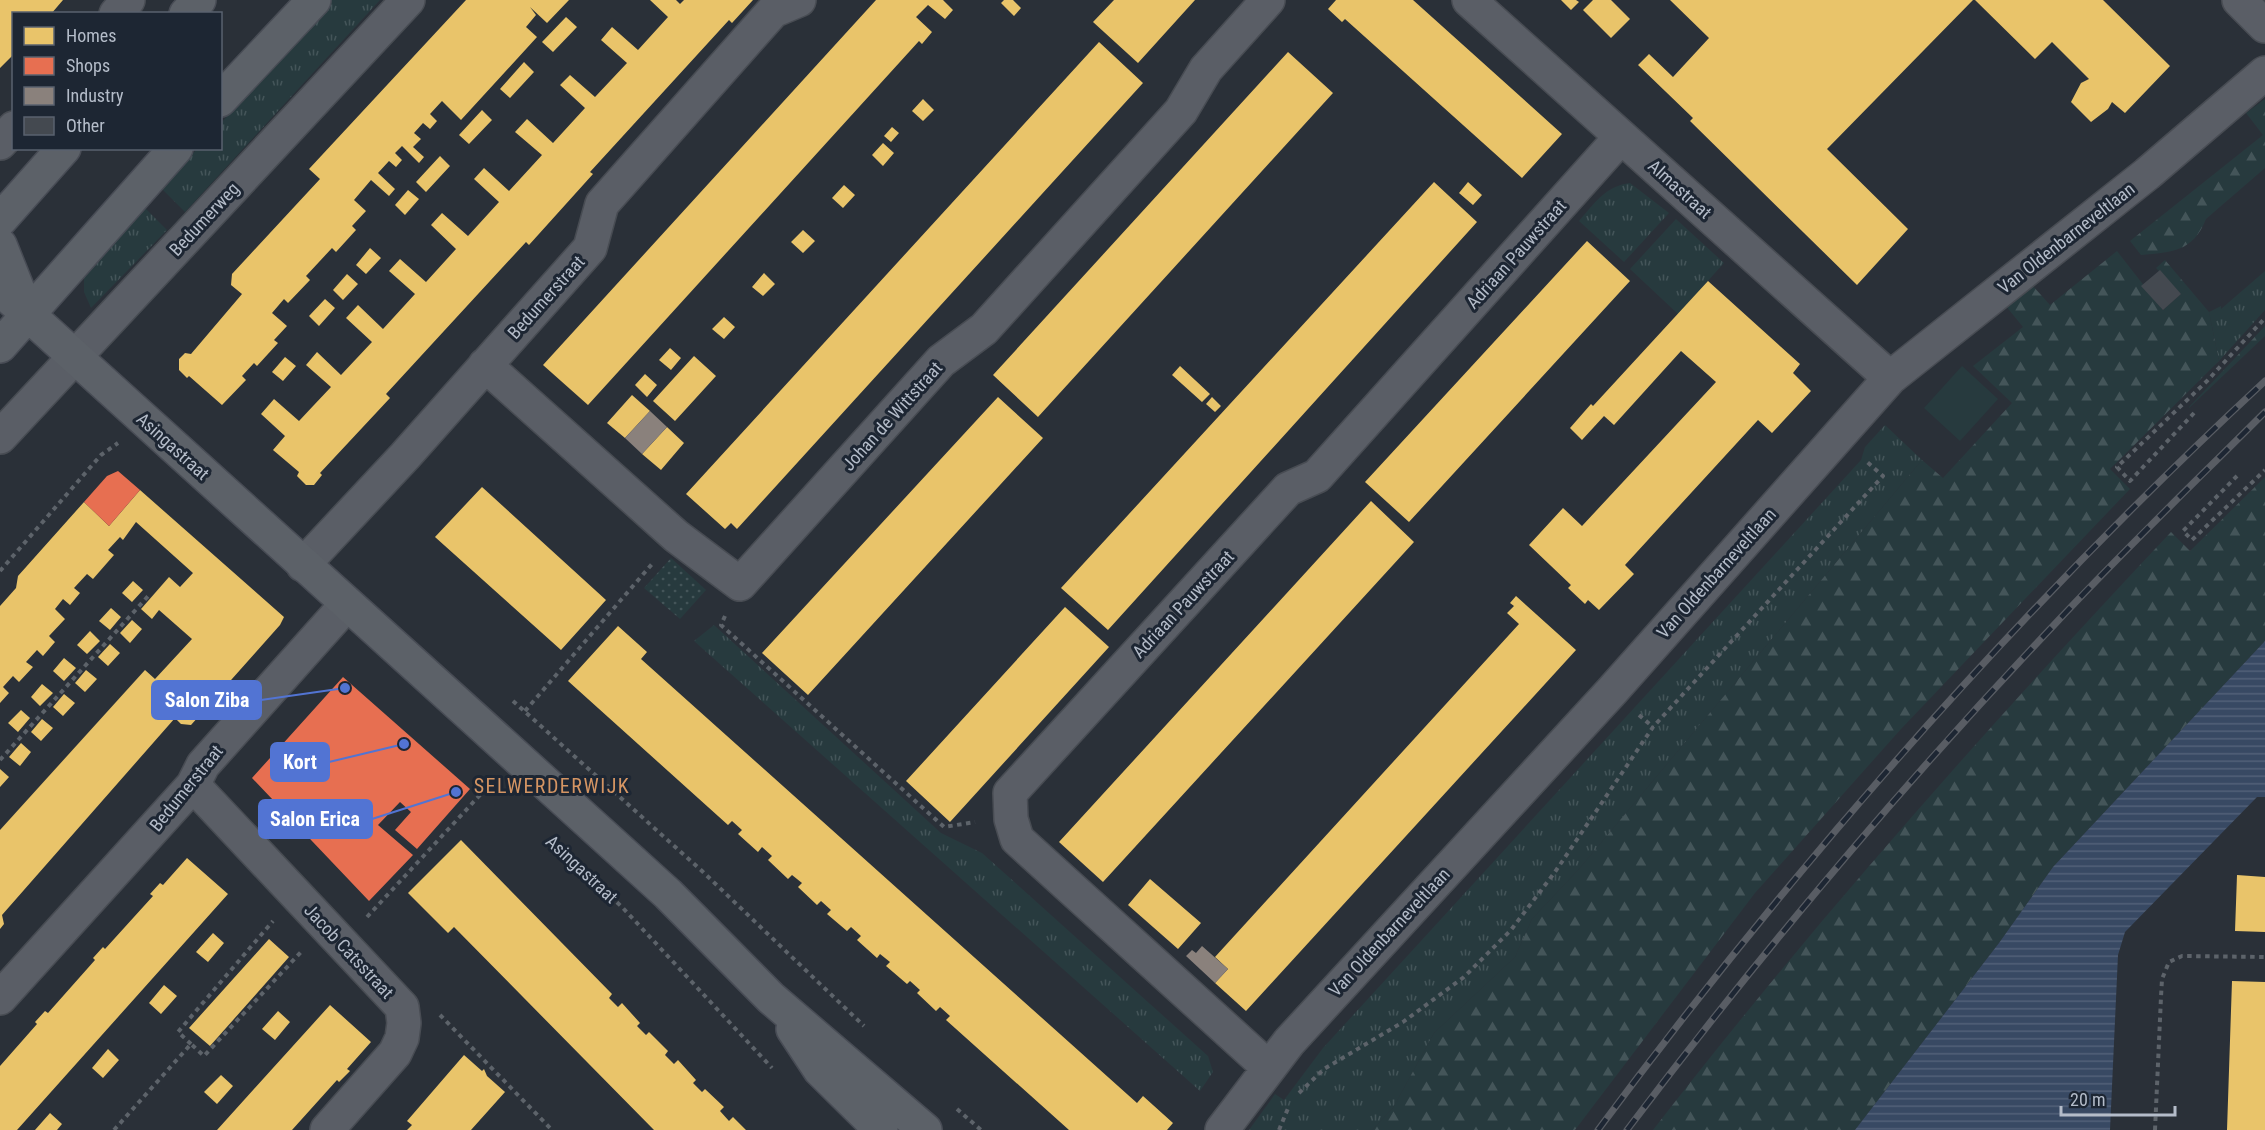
<svg xmlns="http://www.w3.org/2000/svg" width="2265" height="1130" viewBox="0 0 2265 1130" font-family="'Roboto Condensed',sans-serif">
<style>
.grass{fill:url(#grass-tufts)}
.forest{fill:url(#forest-firs)}
.park{fill:url(#park-dots)}
.pitch{fill:#273a3e}
.water{fill:url(#water-rules)}
.homes{fill:#e9c46a}
.shops{fill:#e76f51}
.industry{fill:#8a817c}
.building{fill:#444950}
.lines{fill:none;stroke-linecap:round;stroke-linejoin:round}
.minor-casing{stroke:#484c53;stroke-width:36}
.major-casing{stroke:#484c55;stroke-width:36}
.path{stroke:#5d636a;stroke-width:4;stroke-dasharray:4.5 4.5;stroke-linecap:butt}
.minor{stroke:#5a5e66;stroke-width:33}
.major{stroke:#5c6168;stroke-width:33}
.rail-casing{stroke:#595d64;stroke-width:7}
.rail{stroke:#1d2633;stroke-width:4.5;stroke-dasharray:14;stroke-linecap:butt}
.labels{text-anchor:middle;dominant-baseline:central;stroke-width:6;stroke-linejoin:round;paint-order:stroke}
.street-label{font-size:18px;fill:#b4bcc9;stroke:#1d2633}
.neighbourhood-label{font-size:20px;letter-spacing:1.5px;fill:#d59563;stroke:#1d2633}
.leader{fill:none;stroke:#5274d3;stroke-width:2}
.callout-dot{fill:#5274d3;stroke:#1d2633;stroke-width:2}
.callout{fill:#5274d3;stroke:#5274d3;stroke-width:2}
.callout-label{font-size:20px;text-anchor:middle;font-weight:bold;fill:#fff}
</style>
<defs>
<pattern id="grass-tufts" width="24" height="20" patternUnits="userSpaceOnUse" patternTransform="scale(1.5)"><rect width="24" height="20" fill="#273a3e"/><path d="M3 7l-1-3M5 7V3M7 7l1-3M15 17l-1-3M17 17v-4M19 17l1-3" fill="none" stroke="#445559"/></pattern>
<pattern id="forest-firs" width="22" height="20" patternUnits="userSpaceOnUse" patternTransform="scale(1.5)"><rect width="22" height="20" fill="#273a3e"/><path d="M5 1l3.5 6h-7zM16 11l3.5 6h-7z" fill="#445559"/></pattern>
<pattern id="park-dots" width="8" height="8" patternUnits="userSpaceOnUse" patternTransform="scale(1.5)"><rect width="8" height="8" fill="#273a3e"/><path d="M2 2h.1M6 6h.1" fill="none" stroke="#445559" stroke-width="1.8" stroke-linecap="round"/></pattern>
<pattern id="water-rules" width="6" height="5" patternUnits="userSpaceOnUse" patternTransform="scale(1.5)"><rect width="6" height="5" fill="#384963"/><path d="M0 2.5h6" fill="none" stroke="#526178"/></pattern>
</defs>
<rect width="100%" height="100%" fill="#2a3038"/>
<path class="grass" d="M332,0H380L185,212L161,188L197,149L220,148L221,123Z
M1630,183L1669,213L1624,262L1579,221C1594,204 1605,186 1630,183Z
M143,206L167,230L91,308L84,292V275Z
M1676,219L1724,263L1678,314L1630,269Z
M2265,271V310L2219,361L2209,312L2221,306V309Z
M1885,425L1922,460L1579,869L1532,919L1515,957L1434,1033L1393,1108L1372,1130H1249L1275,1094L1284,1100L1323,1048L1861,460L1865,447Z
M714,625L941,833L982,853L1208,1056L1213,1072L1200,1091L694,641Z"/>
<path class="forest" d="M2265,99V168L2206,219C2193,252 2172,252 2141,255L2130,241L2263,135L2246,113Z
M2117,251L2163,310L2181,294L2156,268L2165,260L2209,312L2219,361L2110,469L2130,489L1901,729L1755,893L1575,1130H1372L1393,1108L1434,1033L1515,957L1532,919L1579,869L1922,460L1943,478L2012,403L1973,366L2023,327L2005,305L2031,284L2050,305Z
M2265,326V336L2189,408V407Z
M2265,477V641L2053,867L1999,943L1855,1130H1653C1815,921 1990,724 2171,532L2190,551Z"/>
<path class="park" d="M671,558L706,590L680,619L644,588Z"/>
<path class="pitch" d="M1962,366L1998,399L1960,441L1924,408Z"/>
<path class="water" d="M2265,641V797H2257L2125,932L2118,955L2110,1130H1855L1999,943L2053,867Z"/>
<path class="homes" d="M0,0H63L51,14H14V54L0,68Z
M466,0H569L547,23L530,7L536,15L526,27L537,37L461,120L442,101L430,114L437,121L430,129L423,123L414,133L421,139L413,147L424,157L419,163L402,146L395,153L402,160L396,167L389,161L378,173L395,189L389,196L371,180L354,200L366,211L352,226L356,230L336,252L332,248L306,276L310,280L288,303L284,299L272,313L287,326L274,340L278,343L257,366L254,363L242,376L246,380L222,405L189,376L187,378L179,370V359L185,353L191,354L242,294L231,285L232,274L320,179L309,169Z
M650,0H676L680,4L684,0H753L732,23L729,20L590,172L593,174L529,245L526,242L386,394L390,398L320,473L322,475L314,485H306L297,476L299,472L273,450L285,436L261,414L274,399L299,421L314,405L331,387L306,365L317,352L341,375L372,342L346,318L358,305L383,329L415,294L389,271L400,259L426,282L456,249L431,225L442,213L468,236L499,202L474,179L484,168L509,191L542,155L515,132L527,119L553,143L585,108L560,85L570,75L595,97L627,63L601,40L612,27L638,50L668,17Z
M876,0H943L953,10L945,19L928,5L916,17L932,32L922,44L919,41L588,405L543,365Z
M1004,0H1013L1021,8L1014,16L1001,3Z
M1114,0H1195L1138,63L1093,22Z
M1336,0H1413L1562,134L1522,178L1345,19L1342,22L1328,9Z
M1561,0H1576L1579,2L1571,10Z
M1593,0H1611L1630,19L1611,38L1583,10Z
M1670,0H1973L1827,149L1908,229L1857,285L1690,121L1693,118L1638,65L1649,54L1673,77L1709,38Z
M1975,0H2103L2170,66L2125,113L2112,102L2108,109L2091,122L2071,102L2081,83L2089,79L2052,42L2035,59Z
M566,17L577,27L553,52L542,42Z
M1099,42L1143,83L737,529L731,523L725,529L686,494Z
M1288,52L1333,93L1038,417L993,375Z
M524,62L534,72L510,98L500,89Z
M923,99L934,110L923,121L912,111Z
M482,110L492,120L469,144L459,135Z
M892,127L899,133L891,142L884,136Z
M883,143L894,153L883,166L872,155Z
M440,156L450,166L426,192L416,182Z
M1434,182L1477,222L1108,630L1061,588Z
M1468,182L1482,195L1473,205L1459,193Z
M844,185L855,195L843,208L832,198Z
M408,190L419,199L405,215L395,205Z
M803,230L815,241L803,253L791,242Z
M1587,241L1630,281L1409,522L1365,482Z
M370,248L381,258L366,274L356,265Z
M764,273L775,284L763,296L752,287Z
M347,274L358,284L343,300L333,290Z
M1708,281L1800,364L1793,373L1811,391L1772,433L1758,420L1625,565L1634,574L1599,610L1588,600L1585,604L1568,588L1571,585L1529,545L1563,508L1582,526L1716,382L1681,351L1614,425L1604,416L1582,440L1570,428L1591,404L1593,406Z
M325,299L335,308L319,326L309,316Z
M724,317L735,327L724,339L712,329Z
M670,348L681,358L671,370L659,360Z
M694,356L716,376L675,421L653,401Z
M285,357L296,366L283,381L272,372Z
M1180,366L1210,394L1202,402L1172,375Z
M645,374L657,385L647,397L635,385Z
M632,395L650,411L625,438L607,423Z
M998,397L1043,438L808,695L762,653Z
M1212,397L1221,406L1215,412L1206,404Z
M667,427L684,443L661,470L642,454Z
M482,487L606,600L561,650L435,537Z
M140,490L284,617L280,625L191,725L181,724L175,718L2,915L4,924L0,929V830L145,670L155,679L192,639L159,610L152,619L141,609L169,577L180,587L193,573L136,522L123,540L120,537L108,550L114,555L93,579L87,574L74,588L80,593L70,605L63,599L55,609L65,619L49,636L55,642L43,656L37,650L26,662L33,667L19,682L13,676L3,687L9,693L0,703V606L16,588L18,576L84,502L109,526Z
M1371,501L1414,542L1103,882L1059,842Z
M133,581L143,590L132,602L122,593Z
M1516,596L1576,650L1246,1011L1215,983L1228,969L1215,957L1519,624L1507,613L1514,606L1510,603Z
M1065,607L1109,647L950,822L906,781Z
M111,608L121,617L110,630L99,621Z
M132,620L142,629L130,643L120,633Z
M618,626L647,652L641,659L1137,1103L1143,1096L1173,1123L1167,1130H1069L946,1020L950,1016L940,1007L936,1011L917,993L920,990L910,981L907,984L886,966L890,962L880,954L877,958L857,940L861,936L851,927L847,931L827,914L831,910L821,901L817,905L798,887L802,883L792,875L788,879L768,860L772,856L762,847L758,852L738,834L742,830L732,821L728,825L568,681Z
M90,631L100,641L87,654L77,645Z
M110,644L120,653L108,666L98,657Z
M64,658L76,668L64,681L53,671Z
M86,670L97,679L85,692L75,683Z
M42,684L53,693L40,706L31,697Z
M64,694L75,703L63,716L53,707Z
M21,710L30,718L18,732L8,723Z
M42,719L53,728L41,741L31,732Z
M21,743L31,752L20,766L9,757Z
M0,769L9,777L0,787Z
M461,840L612,994L609,998L618,1007L622,1003L640,1023L637,1026L646,1035L649,1032L668,1051L665,1055L674,1064L678,1060L696,1080L693,1083L702,1092L705,1089L724,1107L720,1111L729,1121L733,1117L746,1130H654L454,927L448,933L408,893Z
M187,858L228,894L17,1130H0V1066L37,1024L35,1022L45,1011L48,1013L95,960L93,958L103,947L105,949L153,896L150,894L160,883L163,885Z
M2237,875L2265,877V932L2235,931Z
M1150,879L1201,923L1178,949L1128,905Z
M213,933L224,943L208,962L196,952Z
M269,939L289,957L210,1046L189,1028Z
M2232,981L2265,982V1130H2227Z
M164,985L177,996L161,1014L149,1003Z
M330,1005L371,1042L347,1069L350,1071L339,1082L337,1080L292,1130H217Z
M278,1011L290,1022L275,1040L262,1029Z
M108,1049L119,1060L103,1078L92,1068Z
M464,1055L482,1071L484,1069L487,1076L505,1092L471,1130H407L412,1125L407,1121Z
M221,1075L233,1086L217,1104L204,1092Z
M50,1113L62,1124L57,1130H35Z"/>
<path class="shops" d="M118,471L140,490L109,526L84,502L107,476Z
M343,677L470,789L417,849L395,830L411,812L400,802L378,825L413,855L369,901L252,778Z"/>
<path class="industry" d="M650,411L667,427L642,454L625,438Z
M1202,946L1228,969L1215,983L1186,956L1192,950L1196,953Z"/>
<path class="building" d="M2160,270L2181,294L2163,310L2141,286Z"/>
<g class="lines">
<g class="minor-casing">
<path id="minor" d="M1469,0L1890,378
M2239,0L2265,26
M116,14L128,0
M0,143L14,128
M485,365L676,536L740,584L941,361L984,329L1181,111L1206,69L1268,0
M0,437L408,0
M303,565L405,456L590,248L602,204L773,11L799,0
M193,785L402,1007L404,1023L402,1038L395,1053L327,1130
M0,998L193,785L203,765L347,604
M1269,1068L1017,839L1011,819L1010,793L1288,489L1317,476L1621,137
M1222,1130L1289,1042L1612,691L1890,378L2147,174L2265,73"/>
</g>
<g class="major-casing">
<path id="major" d="M186,14L199,0
M220,100L314,0
M0,220L64,148
M0,245L26,310
M0,289L668,894L771,998L925,1130
M0,346L176,148
M793,1029L820,1070L881,1130"/>
</g>
<path class="path" d="M2194,413L2130,481L2117,467L2207,381L2265,318
M2237,476L2183,531L2192,540L2265,470
M0,571L101,455L118,443
M725,616L721,625L944,827L975,822
M513,701L702,871L864,1026
M525,711L652,564
M1639,715L1653,727
M0,760L150,594
M551,841L622,907L772,1068
M367,917L492,782
M440,1015L552,1130
M191,1044L178,1032L273,921
M1299,1093L1324,1069L1403,1022L1464,977L1511,930L1555,872L1653,727L1883,476L1866,461
M957,1109L981,1130
M114,1130L191,1044L204,1056L301,952
M1279,1130L1289,1106
M2155,1130L2161,997L2162,979L2169,962L2182,956L2265,957"/>
<use href="#minor" class="minor"/>
<use href="#major" class="major"/>
<g class="rail-casing">
<path id="rail" d="M1598,1130C1797,862 2020,608 2265,381
M1627,1130C1760,954 1902,785 2054,625C2122,552 2194,483 2265,412"/>
</g>
<use href="#rail" class="rail"/>
</g>
<g class="labels">
<g class="street-label">
<text transform="translate(1680 189) rotate(42)">Almastraat</text>
<text transform="translate(204 219) rotate(-47)">Bedumerweg</text>
<text transform="translate(2066 238) rotate(-38)">Van Oldenbarneveltlaan</text>
<text transform="translate(1516 254) rotate(-48)">Adriaan Pauwstraat</text>
<text transform="translate(546 297) rotate(-48)">Bedumerstraat</text>
<text transform="translate(892 416) rotate(-48)">Johan de Wittstraat</text>
<text transform="translate(173 446) rotate(42)">Asingastraat</text>
<text transform="translate(1716 573) rotate(-48)">Van Oldenbarneveltlaan</text>
<text transform="translate(1183 604) rotate(-47)">Adriaan Pauwstraat</text>
<text transform="translate(186 788) rotate(-51)">Bedumerstraat</text>
<text transform="translate(582 869) rotate(43)">Asingastraat</text>
<text transform="translate(1389 932) rotate(-47)">Van Oldenbarneveltlaan</text>
<text transform="translate(349 951) rotate(47)">Jacob Catsstraat</text>
</g>
<g class="neighbourhood-label">
<text x="552" y="786">SELWERDERWIJK</text>
</g>
</g>
<path class="leader" d="M345 688L261 700M404 744L329 762M456 792L372 819"/>
<g class="callout-dot">
<circle cx="345" cy="688" r="6"/>
<circle cx="404" cy="744" r="6"/>
<circle cx="456" cy="792" r="6"/>
</g>
<g class="callout">
<rect x="152" y="681" width="109" height="38" rx="6"/>
<rect x="271" y="743" width="58" height="38" rx="6"/>
<rect x="259" y="800" width="113" height="38" rx="6"/>
</g>
<g class="callout-label">
<text x="207" y="707">Salon Ziba</text>
<text x="300" y="769">Kort</text>
<text x="315" y="826">Salon Erica</text>
</g>
<rect x="12" y="12" width="210" height="138" fill="#1d2633" stroke="#59626f" stroke-width="1.5"/>
<rect x="24" y="27" width="30" height="18" fill="#e9c46a" stroke="#59626f" stroke-width="1.5"/>
<text x="66" y="42" font-size="18" fill="#b4bcc9">Homes</text>
<rect x="24" y="57" width="30" height="18" fill="#e76f51" stroke="#59626f" stroke-width="1.5"/>
<text x="66" y="72" font-size="18" fill="#b4bcc9">Shops</text>
<rect x="24" y="87" width="30" height="18" fill="#8a817c" stroke="#59626f" stroke-width="1.5"/>
<text x="66" y="102" font-size="18" fill="#b4bcc9">Industry</text>
<rect x="24" y="117" width="30" height="18" fill="#444950" stroke="#59626f" stroke-width="1.5"/>
<text x="66" y="132" font-size="18" fill="#b4bcc9">Other</text>
<path d="M2061 1106v9h114v-9" fill="none" stroke="#b4bcc9" stroke-width="3"/>
<text x="2070" y="1106" font-size="18" fill="#b4bcc9" stroke="#1d2633" stroke-width="4.5" paint-order="stroke">20 m</text>
</svg>
